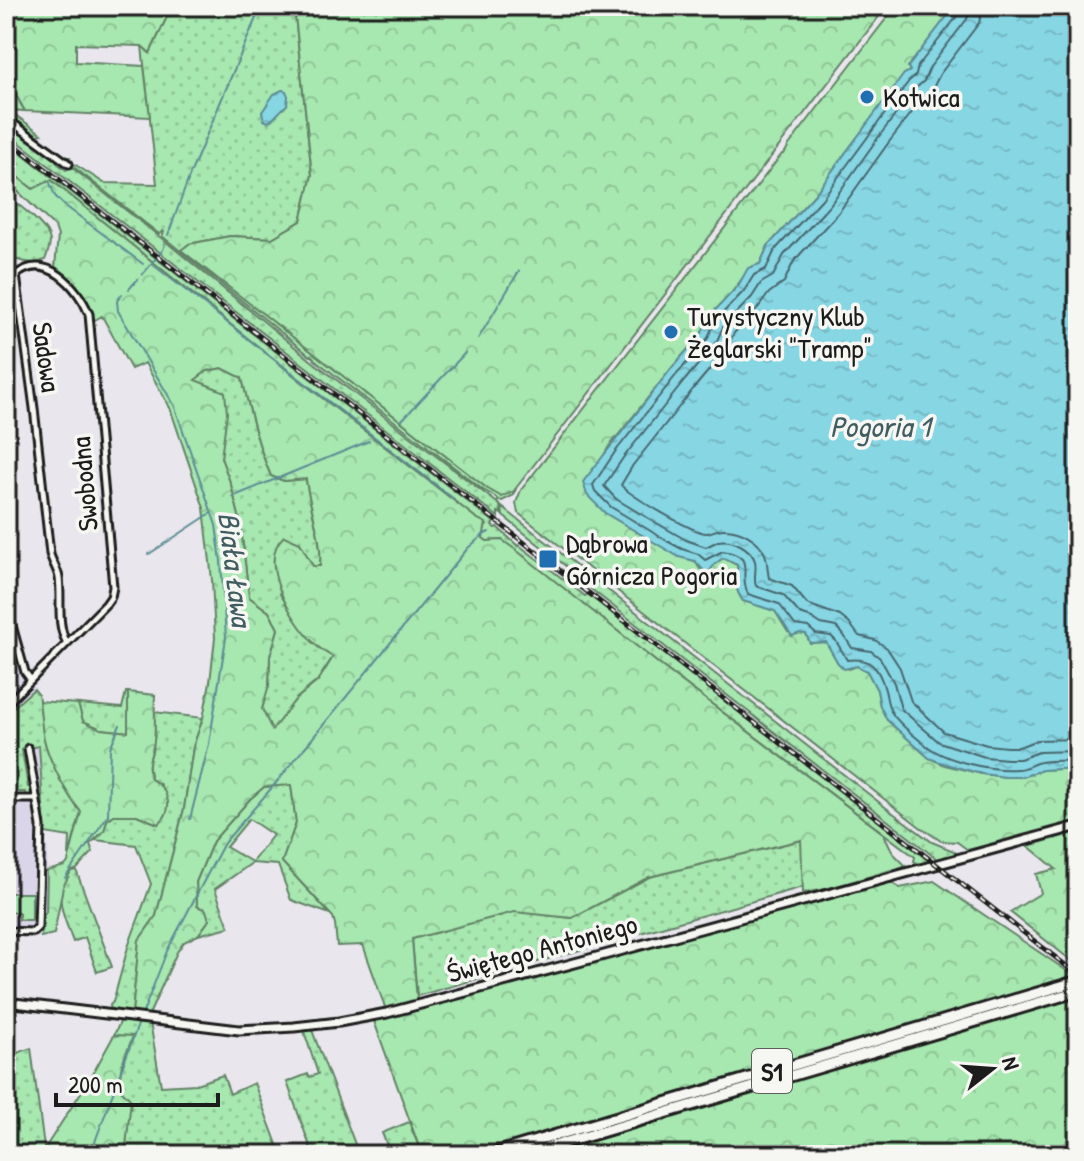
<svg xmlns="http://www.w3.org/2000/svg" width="1084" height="1161" viewBox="0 0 1084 1161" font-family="'Patrick Hand',sans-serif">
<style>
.built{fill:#dad5e8}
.grass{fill:url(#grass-dots);stroke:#628266;stroke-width:2;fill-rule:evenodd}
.forest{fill:url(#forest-crowns);stroke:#628266;stroke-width:2;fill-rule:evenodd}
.garden{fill:#a7e7b0;stroke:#628266;stroke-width:2}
.water{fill:url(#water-ripples);stroke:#5c8c94;stroke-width:2}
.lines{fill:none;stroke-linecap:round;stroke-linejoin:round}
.shore{stroke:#47666c;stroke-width:2}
.stream{stroke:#5c8c94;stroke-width:2}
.street-casing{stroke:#1c1c1c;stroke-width:11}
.secondary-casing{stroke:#1c1c1c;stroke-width:13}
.highway-casing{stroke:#1c1c1c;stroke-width:15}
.street{stroke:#f6f6f2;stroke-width:5}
.secondary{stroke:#f6f6f2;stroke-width:7}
.highway{stroke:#f6f6f2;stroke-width:9}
.rail-casing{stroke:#1c1c1c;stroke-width:5}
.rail{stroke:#f6f6f2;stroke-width:2;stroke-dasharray:6;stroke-linecap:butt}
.poi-dot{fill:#1f6fb2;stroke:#f6f6f2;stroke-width:3}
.labels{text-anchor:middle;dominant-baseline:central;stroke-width:7;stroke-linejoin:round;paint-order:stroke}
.shield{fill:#f6f6f2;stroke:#5d5d5c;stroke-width:2}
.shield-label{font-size:26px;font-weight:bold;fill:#1c1c1c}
.poi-label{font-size:28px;fill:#1c1c1c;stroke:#f6f6f2;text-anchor:start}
.street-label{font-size:28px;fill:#1c1c1c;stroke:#f6f6f2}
.water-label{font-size:30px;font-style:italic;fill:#415d62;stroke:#f6f6f2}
</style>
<defs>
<pattern id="grass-dots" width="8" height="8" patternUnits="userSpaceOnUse" patternTransform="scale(2)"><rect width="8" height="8" fill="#a7e7b0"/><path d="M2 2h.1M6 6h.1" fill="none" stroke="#8fc697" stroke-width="1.8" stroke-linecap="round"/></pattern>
<pattern id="forest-crowns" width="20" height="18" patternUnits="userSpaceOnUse" patternTransform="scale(2)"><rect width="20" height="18" fill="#a7e7b0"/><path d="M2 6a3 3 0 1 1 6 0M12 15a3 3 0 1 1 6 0" fill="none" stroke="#8fc697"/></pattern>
<pattern id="water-ripples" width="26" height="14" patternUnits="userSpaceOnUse" patternTransform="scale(2)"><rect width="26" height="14" fill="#87d6e4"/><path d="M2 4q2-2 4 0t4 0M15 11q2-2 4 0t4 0" fill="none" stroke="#74b7c3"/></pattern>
</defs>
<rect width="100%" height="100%" fill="#e9e7ed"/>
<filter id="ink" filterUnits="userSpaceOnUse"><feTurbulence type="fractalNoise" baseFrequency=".0125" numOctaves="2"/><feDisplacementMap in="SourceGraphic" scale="16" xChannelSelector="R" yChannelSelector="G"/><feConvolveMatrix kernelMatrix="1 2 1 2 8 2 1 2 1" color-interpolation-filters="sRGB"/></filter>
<g filter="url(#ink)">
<path class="built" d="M20,667L25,682L6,698V671Z
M31,687L34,689L45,833L48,849L46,912L42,918L41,937L6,936V712Z"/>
<path class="grass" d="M172,6H184L189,9L202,6H294L312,175L301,221L272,238L230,236L189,244L182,250L488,489L513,492L516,488L514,495L502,501H498V499L482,489L314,359V358L311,355L310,356L162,236L164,232L163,231L159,234L61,157H70L71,162L104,183L157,184L142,46L150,53Z
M6,79L9,83L15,85L20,103L25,111L11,110V112L42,134L34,136L6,116Z
M6,121L57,159V163L66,170L70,166L165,241L312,361L500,505L501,514L498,512V517L6,132Z
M6,141L494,522L492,526L495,528L497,527L518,546L519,545L585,596L588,594L929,861L920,865L914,861L915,857L664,668L502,540L487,541L482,538L484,529L487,525L476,518L312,390L51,180L33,189L6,168Z
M6,195C18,205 49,226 50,241C50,247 47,255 45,260C30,267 21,259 6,258Z
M222,368L242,377C250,411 257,444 271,476L284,481L306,479C309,508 323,537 320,566H312L300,543L280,594L313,643L333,657L317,681L296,699L272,731L262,709L269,685L270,656L278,629L269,612L249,597L240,520L231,485L221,458L225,392L194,380L207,371Z
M502,507L889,810L932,842L954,851L956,853L955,855L937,859L928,852L591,589L592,587L503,516Z
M34,689L38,694C41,708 41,724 44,738C49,760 67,796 81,812L69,856L70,837L45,833L39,746L22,750L28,787H32L33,795L25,797V792H6V714Z
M126,692H128V732L101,729L83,721L78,704L122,708Z
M154,712L203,718L193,747L184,809L156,916L139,940L132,1014L111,1012L110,1005L113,1002L128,947L151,884L136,845L95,840L104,831L107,820L114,815H137L158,824L161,785L151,779C145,761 153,756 154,740C155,731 154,721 154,712Z
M291,784L296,823L282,862L330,914L291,900L278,865L252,863L215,889L229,927L198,935L209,920L197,906L196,882L213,841L250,799L264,787ZM249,819L273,835L252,862L226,847Z
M802,840L803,887L417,996L412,939L514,911L572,918L649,877Z
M71,870H76L112,967L97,972L85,937L73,942C63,913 52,898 71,870Z
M121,1020L150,1022L161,1086L196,1084L223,1075L230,1094L254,1083L281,1155H158L147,1153L130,1155L126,1147L130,1100L118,1087L122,1064L133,1037L114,1035Z
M312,1030L359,1155H313L287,1082L308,1074L310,1077L318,1074L304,1031Z
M31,1048L45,1155H6V1057Z
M409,1122L422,1155H391L382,1133Z"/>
<path class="forest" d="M6,6H172L150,53L142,46L76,44V62L144,66L150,117L25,111L16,95L15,85L9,83L6,79Z
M294,6H887L513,492L502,497L488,489L181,250L189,244L230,236L272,238L301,221L312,175Z
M896,6H955L908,67L910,71L904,75L815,194L768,246L760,264L751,267L729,296L707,319L702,333L671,369L608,448L600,462L593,469L605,513L679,556L695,561L700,569L715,564L723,558L737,565C738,581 732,584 743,601L775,611L788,632L806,634L810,643L826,642L838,663L848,669L857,666L867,671L877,690L880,706L887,720L929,758L945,765L982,774L1006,777H1022L1041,770L1078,768V820L968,850L957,842L941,841L920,827L518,513L516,503L521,490L782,154H784L789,145Z
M6,168L33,189L51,180L312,390L476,518L486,523L483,538L487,541L502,540L516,550L664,668L884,834L893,853L906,866L826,889L803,893L801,840L649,877L572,918L514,912L412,939L417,1001L386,1010L363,945L337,946L335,924L333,917L282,862L296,823L291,785L264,787L250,799L213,841L196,882L197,906L206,910L209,920L198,935L184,942L177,952L148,1017L132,1014L139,940L156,916L184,809L193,747L203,718L210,682L215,638L212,580L204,508L170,408L145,363L131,369L102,316L93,321L90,307L55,267L58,236L55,227L6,180ZM222,368L242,378C250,411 257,444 271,476L284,481L306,479C309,508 323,537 320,566H313L300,543L284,536C256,562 292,621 313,642C318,648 326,653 333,657L318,681L296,699L272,730L262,709L269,685L270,656L278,629L269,612L249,597L240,520L231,485L221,458L227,413L225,392L195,380L207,371Z
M128,692L155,695C154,710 156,726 154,741C152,757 145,762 151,779C169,789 175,810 158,824L137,815H114L107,820L104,831L90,844L93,852L76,870L71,871L63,887L54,934L41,937L42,918L46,912L47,871L65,866L68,862L81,812C67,795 49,761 44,739C41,726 41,713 39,701L78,704L83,721L101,729L128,732Z
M1078,832V966L1010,912L1041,893L1036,874L1056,869L1028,846Z
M886,880L900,888L934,881L1073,975L1050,984L465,1155H422L374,1021L396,1013Z
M1078,996V1155H544L1062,1000Z
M114,1035L133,1036L122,1064L118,1087L131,1100L126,1146L130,1155H45V1148L91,1077Z"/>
<path class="garden" d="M6,893H32V920H19V913L6,912Z"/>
<path class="water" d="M955,6H1078V768L1042,770L1022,777H1006L982,774L945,764L929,758L887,720L880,706L877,690L867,671L857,666L844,669L838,663L826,642L810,643L806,634L800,633L792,636L775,611L743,601C731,583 739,581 737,564L723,558L715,564L709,572H705L695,561L679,557L605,513L587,495L583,482L671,369L702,333L707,319L738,286L748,268L760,264L768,246L815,194L904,74L910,71L908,67Z
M282,90L286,91L288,96L287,105C280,110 276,118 268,122L264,120L262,112L274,94Z"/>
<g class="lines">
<path class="shore" d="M961,6L959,14L918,66L916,75L909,81L822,199L775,250L766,269L754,275L744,291L714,322L708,338L677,374L615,452L593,485L595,491L611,507L667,541L682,549L698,554L705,560L723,551C758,557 737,572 748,594L779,604L795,625L808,627L816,634L831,636L836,641L847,660C870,657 879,667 885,690C887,697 887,706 892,713C899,724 913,735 923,743C944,761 990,771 1017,769C1026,769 1033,763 1041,762C1052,760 1066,761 1078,761
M971,6L967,19L930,67L924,81L916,88L880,135L830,205L784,255L773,276L761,283L752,297L723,327L716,343L685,380L623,458L604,486L616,499L636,511L686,540L706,547C708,546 716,542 718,541C732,538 751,548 755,561C757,570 753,578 756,586L783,595L800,614L812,618L821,624L836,627L843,634L852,648L871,651L880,658L894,683L901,709L939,742L985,757L1007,759H1020L1039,752L1078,751
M983,6L979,23L940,74L932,90L924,97L889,142L839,212L794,261L784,282L769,293L752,316L734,333L726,350L694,388L633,465L621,485C629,495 695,534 707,533C713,532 718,528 725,529C740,529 759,539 765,554C768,562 767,570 769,578L792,586L807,604L840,616L850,624L859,636L875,640L887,648L900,668L911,701L944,732L987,745L1007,747H1019L1037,740L1078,739"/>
<path class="stream" d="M50,183L55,196L64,205L143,264
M168,235L191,172L261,6
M152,264L454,499
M142,275L163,250L165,244
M129,289L138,279
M122,294L117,301L118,311L174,405L216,525L221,561L226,638L209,744L190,819
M478,339L519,271
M402,420L465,353
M232,497L369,441
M149,554L211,513
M65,878L108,815L110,748L120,725
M142,1015L167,951L224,843L275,784L468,548L483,535L489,532
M92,1155L96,1139L139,1022"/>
<g class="street-casing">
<path id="street" d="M6,118L69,164
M6,275H16
M16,275L34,408L50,554C52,562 58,570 59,578C62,599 56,625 67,643
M6,604L25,672L31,680
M6,705L106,604L111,597L113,587L89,314C78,286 45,251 16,275
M6,799H37
M6,931L33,932L38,927L41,826L28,748"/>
</g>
<g class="secondary-casing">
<path id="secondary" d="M6,1002L239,1030L294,1027L339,1022L387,1013L586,960L1078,826"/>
</g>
<g class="highway-casing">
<path id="highway" d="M489,1155L1078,981
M523,1155L1078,991"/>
</g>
<use href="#street" class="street"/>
<use href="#secondary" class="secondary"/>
<use href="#highway" class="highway"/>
<g class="rail-casing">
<path id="rail" d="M6,138L1078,975"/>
</g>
<use href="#rail" class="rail"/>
</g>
</g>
<g class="poi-dot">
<circle cx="867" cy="97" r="8"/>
<circle cx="671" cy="332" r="8"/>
<rect x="538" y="549" width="20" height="20" rx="4"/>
</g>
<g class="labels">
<rect class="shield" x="752" y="1049" width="40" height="44" rx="6"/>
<g class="shield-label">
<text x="772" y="1071">S1</text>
</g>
<g class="poi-label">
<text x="883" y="97">Kotwica</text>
<text x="687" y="316">Turystyczny Klub<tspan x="687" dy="32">Żeglarski "Tramp"</tspan></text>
<text x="566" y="543">Dąbrowa<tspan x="566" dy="32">Górnicza Pogoria</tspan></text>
</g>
<g class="street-label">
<text transform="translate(47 357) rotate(82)">Sadowa</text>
<text transform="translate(84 484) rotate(-95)">Swobodna</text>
<text transform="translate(542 948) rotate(-15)">Świętego Antoniego</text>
</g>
<g class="water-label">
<text x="880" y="426">Pogoria 1</text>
<text transform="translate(236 569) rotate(83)">Biała Ława</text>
</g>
</g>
<rect width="1084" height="1161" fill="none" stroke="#f6f6f2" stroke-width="32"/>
<rect x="16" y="16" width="1052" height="1129" fill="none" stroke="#1c1c1c" stroke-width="3" filter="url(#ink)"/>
<g transform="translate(992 1069) rotate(73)" stroke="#f6f6f2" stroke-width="6" paint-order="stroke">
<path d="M0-6L14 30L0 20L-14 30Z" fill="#1c1c1c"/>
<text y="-12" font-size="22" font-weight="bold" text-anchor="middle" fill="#1c1c1c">N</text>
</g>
<path d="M56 1093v12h162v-12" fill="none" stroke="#1c1c1c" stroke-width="4"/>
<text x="68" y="1093" font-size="24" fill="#1c1c1c" stroke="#f6f6f2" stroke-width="6" paint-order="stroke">200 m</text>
</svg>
